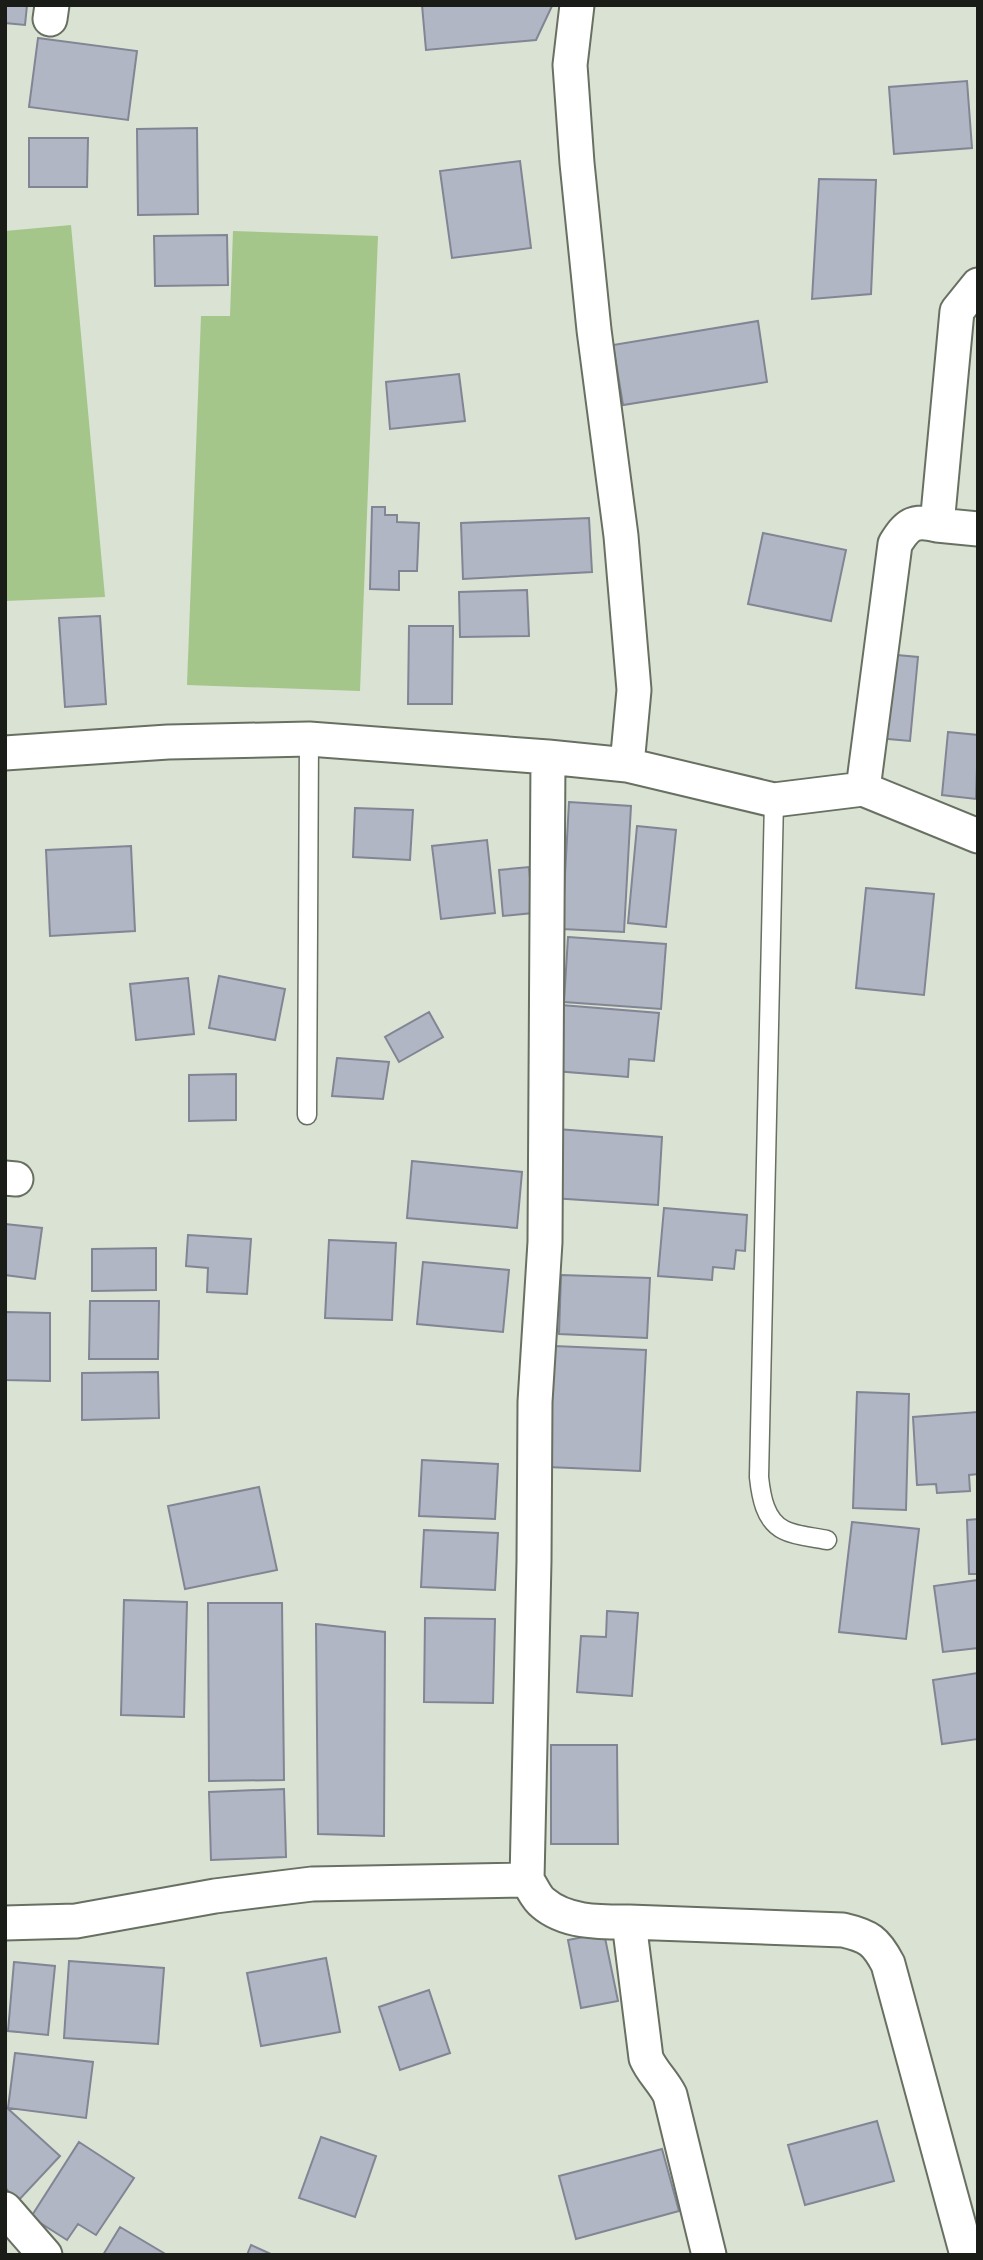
<svg xmlns="http://www.w3.org/2000/svg" width="983" height="2260" viewBox="0 0 983 2260" font-family="Commissioner,sans-serif">
<style>
.green{fill:#a5c68a}
.building{fill:#b1b6c5;stroke:#818594;stroke-width:2}
.lines{fill:none;stroke-linecap:round;stroke-linejoin:round}
.lane-casing{stroke:#687062;stroke-width:21}
.street-casing{stroke:#687062;stroke-width:37}
.lane{stroke:#fff;stroke-width:18}
.street{stroke:#fff;stroke-width:33}
</style>
<rect width="100%" height="100%" fill="#dae2d3"/>
<path class="green" d="M71,225L105,597L5,601V231Z
M233,231L378,236L360,691L187,685L201,316H230Z"/>
<path class="building" d="M5,5H27L25,25L5,23Z
M422,5H552V6L536,40L426,50Z
M38,38L137,51L128,120L29,107Z
M967,81L972,148L894,154L889,87Z
M197,128L198,214L138,215L137,129Z
M29,138H88L87,187H29Z
M520,161L531,248L452,258L440,171Z
M819,179L876,180L871,294L812,299Z
M227,235L228,285L155,286L154,236Z
M758,321L767,382L623,405L613,345Z
M459,374L465,421L390,429L386,382Z
M372,507H385V515H397V522L419,523L417,571H399V590L370,589Z
M589,518L592,572L463,579L461,523Z
M763,533L846,550L831,621L748,604Z
M527,590L529,636L460,637L459,592Z
M100,616L106,704L65,707L59,618Z
M409,626H453L452,704H408Z
M886,654L918,657L910,741L877,738Z
M948,732L978,735L976,799L942,795Z
M569,802L631,806L624,932L562,929Z
M355,808L413,810L410,860L353,857Z
M637,826L676,830L666,927L628,923Z
M487,840L495,913L441,919L432,846Z
M131,846L135,931L50,936L46,850Z
M529,867L533,913L503,916L499,870Z
M866,888L934,894L924,995L856,988Z
M568,937L666,944L661,1009L564,1002Z
M219,976L285,989L275,1040L209,1028Z
M188,978L194,1034L136,1040L130,984Z
M561,1005L659,1013L654,1061L629,1059L628,1077L555,1071Z
M429,1012L443,1037L399,1062L385,1037Z
M337,1058L389,1062L383,1099L332,1096Z
M236,1074V1120L189,1121V1075Z
M557,1129L662,1137L658,1205L552,1198Z
M412,1161L522,1172L517,1228L407,1218Z
M664,1208L747,1215L745,1251L736,1250L734,1269L713,1267L712,1280L658,1276Z
M5,1224L42,1228L35,1279L5,1275Z
M188,1235L251,1239L247,1294L207,1292L208,1268L186,1266Z
M329,1240L396,1243L392,1320L325,1318Z
M156,1248V1290L92,1291V1249Z
M423,1262L509,1270L503,1332L417,1324Z
M561,1275L650,1278L647,1338L559,1334Z
M90,1301H159L158,1359H89Z
M5,1312L50,1313V1381L5,1380Z
M554,1346L646,1350L640,1471L548,1467Z
M158,1372L159,1418L82,1420V1373Z
M857,1392L909,1394L906,1510L853,1508Z
M978,1412V1474L969,1475L970,1491L937,1493L936,1484L917,1485L913,1417Z
M422,1460L498,1464L495,1519L419,1516Z
M259,1487L277,1570L185,1589L168,1506Z
M978,1519V1574H969L967,1520Z
M852,1522L919,1529L906,1639L839,1632Z
M424,1530L498,1533L495,1590L421,1587Z
M978,1580V1648L943,1652L934,1586Z
M124,1600L187,1602L184,1717L121,1715Z
M208,1603H282L284,1780L209,1781Z
M607,1611L638,1613L632,1696L577,1692L581,1636L606,1637Z
M425,1618L495,1619L493,1703L424,1702Z
M316,1624L385,1632L384,1836L318,1834Z
M978,1673V1739L942,1744L933,1680Z
M551,1745H617L618,1844H551Z
M284,1789L286,1857L211,1860L209,1792Z
M604,1933L618,2001L581,2008L568,1940Z
M326,1958L340,2032L261,2046L247,1973Z
M69,1961L164,1968L158,2044L64,2038Z
M14,1962L55,1966L48,2035L8,2031Z
M429,1990L450,2053L400,2070L379,2007Z
M15,2053L93,2062L86,2118L8,2108Z
M5,2106L60,2156L17,2202L5,2187Z
M877,2121L894,2181L805,2205L788,2145Z
M321,2137L376,2156L355,2217L299,2198Z
M79,2142L134,2178L96,2235L78,2224L67,2240L31,2217Z
M662,2149L679,2211L576,2239L559,2176Z
M120,2227L167,2255H103Z
M251,2245L273,2255H247Z"/>
<g class="lines">
<g class="lane-casing">
<path id="lane" d="M774,800L759,1477C761,1496 765,1521 784,1530C795,1536 814,1537 827,1540
M307,1115L309,739"/>
</g>
<g class="street-casing">
<path id="street" d="M577,5L570,65L577,163L594,330L621,536L634,690L627,765
M50,19L52,5
M937,525L978,529
M5,753L168,742L309,739L548,757L627,765L774,800L863,789L978,836
M548,757L545,1242L535,1402L534,1561L527,1880C532,1887 536,1898 543,1903C566,1923 601,1922 629,1922L646,2058C652,2072 663,2081 670,2095L709,2255
M863,789L895,544C907,525 913,519 937,525L957,311L978,285
M5,1178L16,1179
M629,1922L843,1930C869,1936 876,1941 888,1964L967,2255
M5,1923L76,1921L215,1896L312,1884L527,1880
M5,2209L45,2255"/>
</g>
<use href="#lane" class="lane"/>
<use href="#street" class="street"/>
</g>
<rect width="983" height="2260" fill="none" stroke="#191c17" stroke-width="14"/>
</svg>
